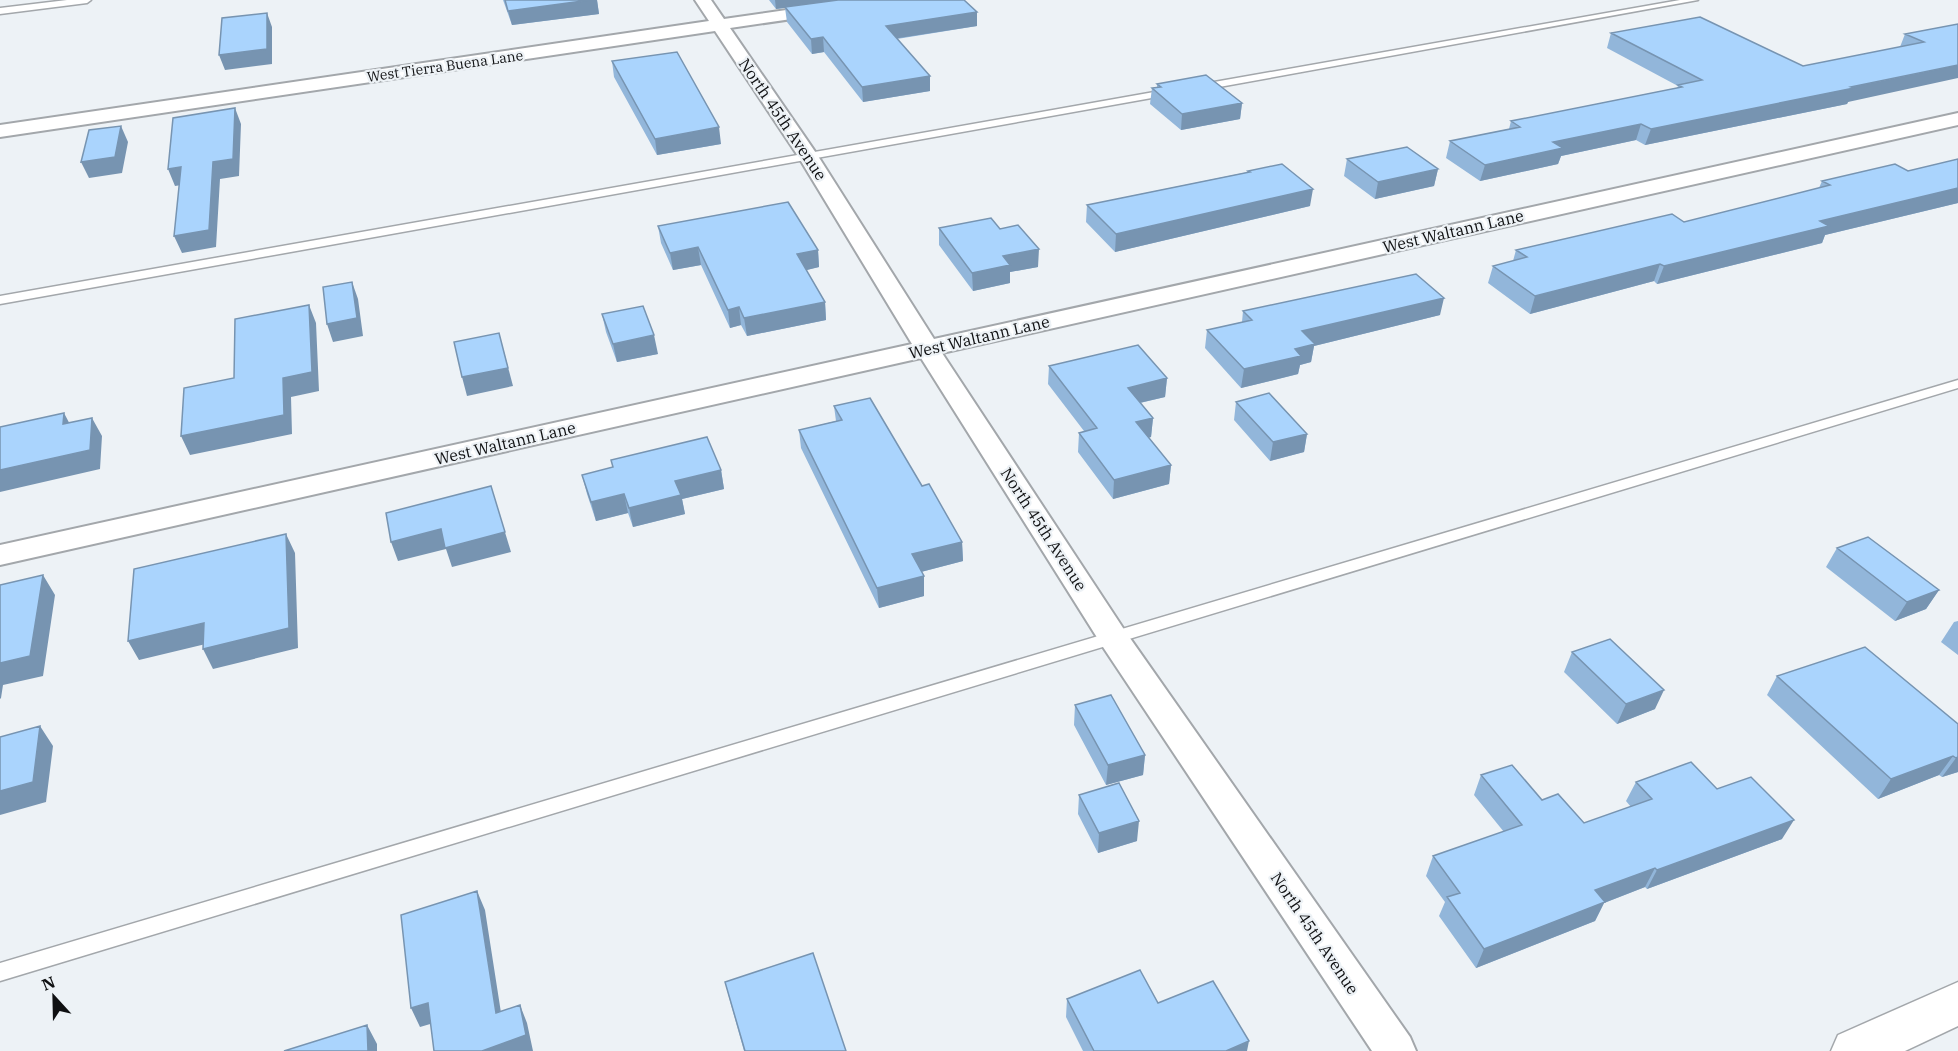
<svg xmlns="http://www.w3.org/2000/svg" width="1958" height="1051" viewBox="0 0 1958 1051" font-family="'IBM Plex Serif',serif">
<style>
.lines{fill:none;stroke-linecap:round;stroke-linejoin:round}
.lane-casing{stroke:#a3a7ab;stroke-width:3}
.street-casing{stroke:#a3a7ab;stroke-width:4}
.secondary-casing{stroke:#a3a7ab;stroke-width:3}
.lane{fill:#fff;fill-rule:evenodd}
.street{fill:#fff;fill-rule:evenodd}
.secondary{fill:#fff;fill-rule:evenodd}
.wall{fill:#92b6da}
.shaded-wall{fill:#7794b1}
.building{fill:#aad4fd;stroke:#7794b1;stroke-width:1.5}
.labels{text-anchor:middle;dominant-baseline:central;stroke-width:4.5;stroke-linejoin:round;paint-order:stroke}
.far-street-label{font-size:14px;fill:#0f1012;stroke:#edf2f6}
.street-label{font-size:16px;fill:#0f1012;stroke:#edf2f6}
</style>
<rect width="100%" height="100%" fill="#edf2f6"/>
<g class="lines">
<g class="lane-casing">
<path id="lane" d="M67,0H91L87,3L0,14V8Z
M1680,0H1698L1197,91L1192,88L1197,85Z
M1171,89L1174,90V94L0,304V296Z
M1958,380V388L0,981V963Z"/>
</g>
<g class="street-casing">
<path id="street" d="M695,0H711L724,19L856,0H897L889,5L730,28L818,156L934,339L1958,113V125L942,353L1125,631L1410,1037L1416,1051H1372L1103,647L921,358L0,565V545L912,344L798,156L715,31L0,137V125L709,21Z"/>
</g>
<g class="secondary-casing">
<path id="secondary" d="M1958,982V1026L1905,1051H1831L1838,1035Z"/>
</g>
<use href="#lane" class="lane"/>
<use href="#street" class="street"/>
<use href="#secondary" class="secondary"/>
</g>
<path class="wall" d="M503,0H597L599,14L512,25Z
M769,0H964L977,26L897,39L930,76V91L863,102L824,52L812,54L787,22L785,8L776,9Z
M1958,24L1848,102L1847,104L1645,145L1636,140L1561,156L1558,164L1480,181L1446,158L1450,141L1509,129L1511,121L1677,88L1678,86L1607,48L1611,33L1803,66L1900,47L1905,34Z
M612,61L721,144L657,155L614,77Z
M1157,84L1242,103L1240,119L1181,130L1150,104L1152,88H1157Z
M1347,159L1438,169L1434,186L1375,199L1344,176Z
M1958,159V203L1825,235L1822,243L1657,284L1654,281L1530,314L1488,283L1493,266L1513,261L1516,250L1684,222L1819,188L1822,181L1908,171Z
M1248,171L1310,206L1115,252L1086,222L1087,205L1248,172Z
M658,226L818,250L819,267L806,270L825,302L826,320L747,336L741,325L730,328L701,265L673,270L661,243Z
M939,228L1000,229L1038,267L1010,272V283L973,291L939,245Z
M1243,311L1440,315L1314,346L1311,362L1300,365L1298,374L1241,388L1205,348L1207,330L1242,322Z
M602,314L658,354L617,362L606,332Z
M1049,366L1167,378L1165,397L1140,403L1153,418L1151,437L1148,438L1171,465L1169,484L1113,499L1078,452L1079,433L1084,431L1048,384Z
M1236,402L1307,434L1304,452L1270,461L1234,420Z
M834,406L922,486L962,542L963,561L921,572L924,576V596L879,608L801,448L799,430L836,421Z
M611,460L721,470L724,489L682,499L685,514L633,527L628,513L596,521L587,494L582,475L613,468Z
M1837,548L1939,590L1926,609L1895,621L1826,567Z
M1958,621V655L1941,642L1954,622Z
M1572,652L1655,709L1617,724L1564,672Z
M1777,676L1958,724V772L1942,777L1939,775L1878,799L1767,695Z
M1075,705L1145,755L1143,775L1106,785L1074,725Z
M1481,775L1542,800L1584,823L1631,807L1626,801L1636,782L1717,789L1782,839L1647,889L1645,887L1604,903L1595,921L1476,968L1439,916L1445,902L1426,876L1433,856L1504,832L1474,795Z
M1079,795L1137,841L1098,853L1078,814Z
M725,982L846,1051H744L730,1001Z
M1067,999L1158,1003L1247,1051H1083L1066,1017Z"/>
<path class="shaded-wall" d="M590,0H597L599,14L512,25L508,11Z
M775,0H840L776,9Z
M977,12V26L886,40V26Z
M267,13L272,27V64L225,70L219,55Z
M823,37L824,52L812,54L811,39Z
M1958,65V78L1848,102L1847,104L1645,145L1651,129Z
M930,76V91L863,102L862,87Z
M1242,103L1240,119L1181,130L1182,114Z
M235,108L241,124L239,176L220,179L216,247L182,253L174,236L213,162Z
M1641,124L1636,140L1561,156L1558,164L1480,181L1485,165L1553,142Z
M121,126L128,142L122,173L89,178L81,162Z
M719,127L721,144L657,155L655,139Z
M181,167L188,184L175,186L168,169Z
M1438,169L1434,186L1375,199L1378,182Z
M1958,188V203L1825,235L1822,243L1657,284L1664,266L1820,221Z
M1313,189L1310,206L1115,252L1116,234Z
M698,247L701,265L673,270L670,253Z
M1039,249L1038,267L1010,272V283L973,291L972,273L1003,256Z
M818,250L819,267L799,272L797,254Z
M1660,264L1654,281L1530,314L1535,296Z
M352,282L358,299L363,336L333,342L327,324Z
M1444,298L1440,315L1314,346L1311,362L1300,365L1298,374L1241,388L1244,369L1295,349L1302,331Z
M825,302L826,320L747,336L744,318Z
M309,305L316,323L319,391L291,397L292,434L190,455L181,436L283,378Z
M739,307L741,325L730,328L728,310Z
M499,333L513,386L467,396L462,377Z
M654,335L658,354L617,362L613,344Z
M1167,378L1165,397L1126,406L1128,388Z
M64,413L74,432L63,424Z
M92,418L102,436L100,469L0,492V470Z
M1153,418L1151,437L1134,441L1136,422Z
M1307,434L1304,452L1270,461L1273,442Z
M1171,465L1169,484L1113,499L1114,480Z
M721,470L724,489L682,499L685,514L633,527L629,508L675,481Z
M491,486L511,552L452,567L446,549L398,561L391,542Z
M624,494L628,513L596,521L591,502Z
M286,534L295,553L298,648L213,669L203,649Z
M962,542L963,561L913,574L912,554Z
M43,575L55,595L43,676L3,685L1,698L0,699V663Z
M924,576V596L879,608L877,588Z
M1939,590L1926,609L1895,621L1907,602Z
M204,623L214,642L139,660L128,641Z
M1664,690L1655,709L1617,724L1626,704Z
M40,726L53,746L46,802L0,815V791Z
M1145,755L1143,775L1106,785L1108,765Z
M1953,756L1939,775L1878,799L1891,779Z
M1958,757V772L1942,777L1956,758Z
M1794,820L1782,839L1647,889L1657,870Z
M1139,821L1137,841L1098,853L1099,833Z
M1655,868L1645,887L1604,903L1595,921L1476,968L1484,949L1595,890Z
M477,891L485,910L504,1032L496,1013Z
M428,1003L437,1022L420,1027L411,1008Z
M520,1005L527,1023L533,1051H482Z
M367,1025L377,1044V1051H368Z
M1249,1041L1247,1051H1226Z"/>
<path class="building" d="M505,0H590L508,11Z
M838,0H964L977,12L886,26L930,76L862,87L823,37L811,39L785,7Z
M267,13V49L219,55L222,18Z
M1700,17L1803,66L1924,42L1905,34L1958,24V65L1851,87L1854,88L1651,129L1641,124L1553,142L1563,148L1485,165L1450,141L1520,127L1511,121L1682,87L1678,85L1702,80L1611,33Z
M677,52L719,127L655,139L612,61Z
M1206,75L1242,103L1182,114L1152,88L1161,87L1157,84Z
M235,108L233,159L213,162L209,230L174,236L181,167L168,169L173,118Z
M121,126L115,157L81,162L89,130Z
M1407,147L1438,169L1378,182L1347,159Z
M1958,159V188L1820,221L1829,226L1664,266L1660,264L1535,296L1493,266L1527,257L1516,250L1672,214L1684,222L1830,185L1822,181L1895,164L1908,171Z
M1282,164L1313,189L1116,234L1087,205L1250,172L1248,171Z
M788,202L818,250L797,254L825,302L744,318L739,307L728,310L698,247L670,253L658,226Z
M991,218L1000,229L1018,225L1039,249L1003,256L1010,265L972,273L939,228Z
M1416,274L1444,298L1302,331L1315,344L1295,349L1301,356L1244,369L1207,330L1252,320L1243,311Z
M352,282L357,318L327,324L323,287Z
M309,305L312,372L283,378L284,415L181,436L184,388L234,378L235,319Z
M643,306L654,335L613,344L602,314Z
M499,333L508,368L462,377L454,342Z
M1138,345L1167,378L1128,388L1153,418L1136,422L1171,465L1114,480L1079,433L1097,428L1049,366Z
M1269,393L1307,434L1273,442L1236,402Z
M870,398L922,486L929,484L962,542L912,554L924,576L877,588L799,430L842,420L834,406Z
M64,413L63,424L92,418L90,450L0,470V427Z
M707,437L721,470L675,481L681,495L629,508L624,494L591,502L582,475L613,467L611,460Z
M491,486L505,532L445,548L441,529L391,542L386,513Z
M286,534L289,628L203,649L204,623L128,641L134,569Z
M1868,537L1939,590L1907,602L1837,548Z
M43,575L30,656L0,663V585Z
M1610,639L1664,690L1626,704L1572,652Z
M1865,647L1958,724V757L1956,758L1953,756L1891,779L1777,676Z
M1111,695L1145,755L1108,765L1075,705Z
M40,726L33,782L0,791V737Z
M1691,762L1717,789L1751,777L1794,820L1657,870L1655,868L1595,890L1605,902L1484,949L1447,897L1460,893L1433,856L1522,825L1481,775L1512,765L1542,800L1558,794L1584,823L1652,799L1636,782Z
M1119,783L1139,821L1099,833L1079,795Z
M477,891L496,1013L520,1005L526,1035L482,1051H434L428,1003L411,1008L401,915Z
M813,953L846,1051H745L725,982Z
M1140,970L1158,1003L1213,981L1249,1041L1226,1051H1094L1067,999Z
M367,1025L368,1051H284Z"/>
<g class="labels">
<g class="far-street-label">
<text transform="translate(445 66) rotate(-8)">West Tierra Buena Lane</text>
</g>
<g class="street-label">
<text transform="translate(783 119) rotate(56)">North 45th Avenue</text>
<text transform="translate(1453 231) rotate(-13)">West Waltann Lane</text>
<text transform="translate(979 337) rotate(-13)">West Waltann Lane</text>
<text transform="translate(505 443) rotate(-13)">West Waltann Lane</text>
<text transform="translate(1044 529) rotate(57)">North 45th Avenue</text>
<text transform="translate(1315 933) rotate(56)">North 45th Avenue</text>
</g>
</g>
<g transform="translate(54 997) rotate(338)" stroke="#edf2f6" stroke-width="4.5" paint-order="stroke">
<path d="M0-4.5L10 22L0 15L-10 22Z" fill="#0f1012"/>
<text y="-9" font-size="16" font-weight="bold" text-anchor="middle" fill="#0f1012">N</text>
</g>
</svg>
